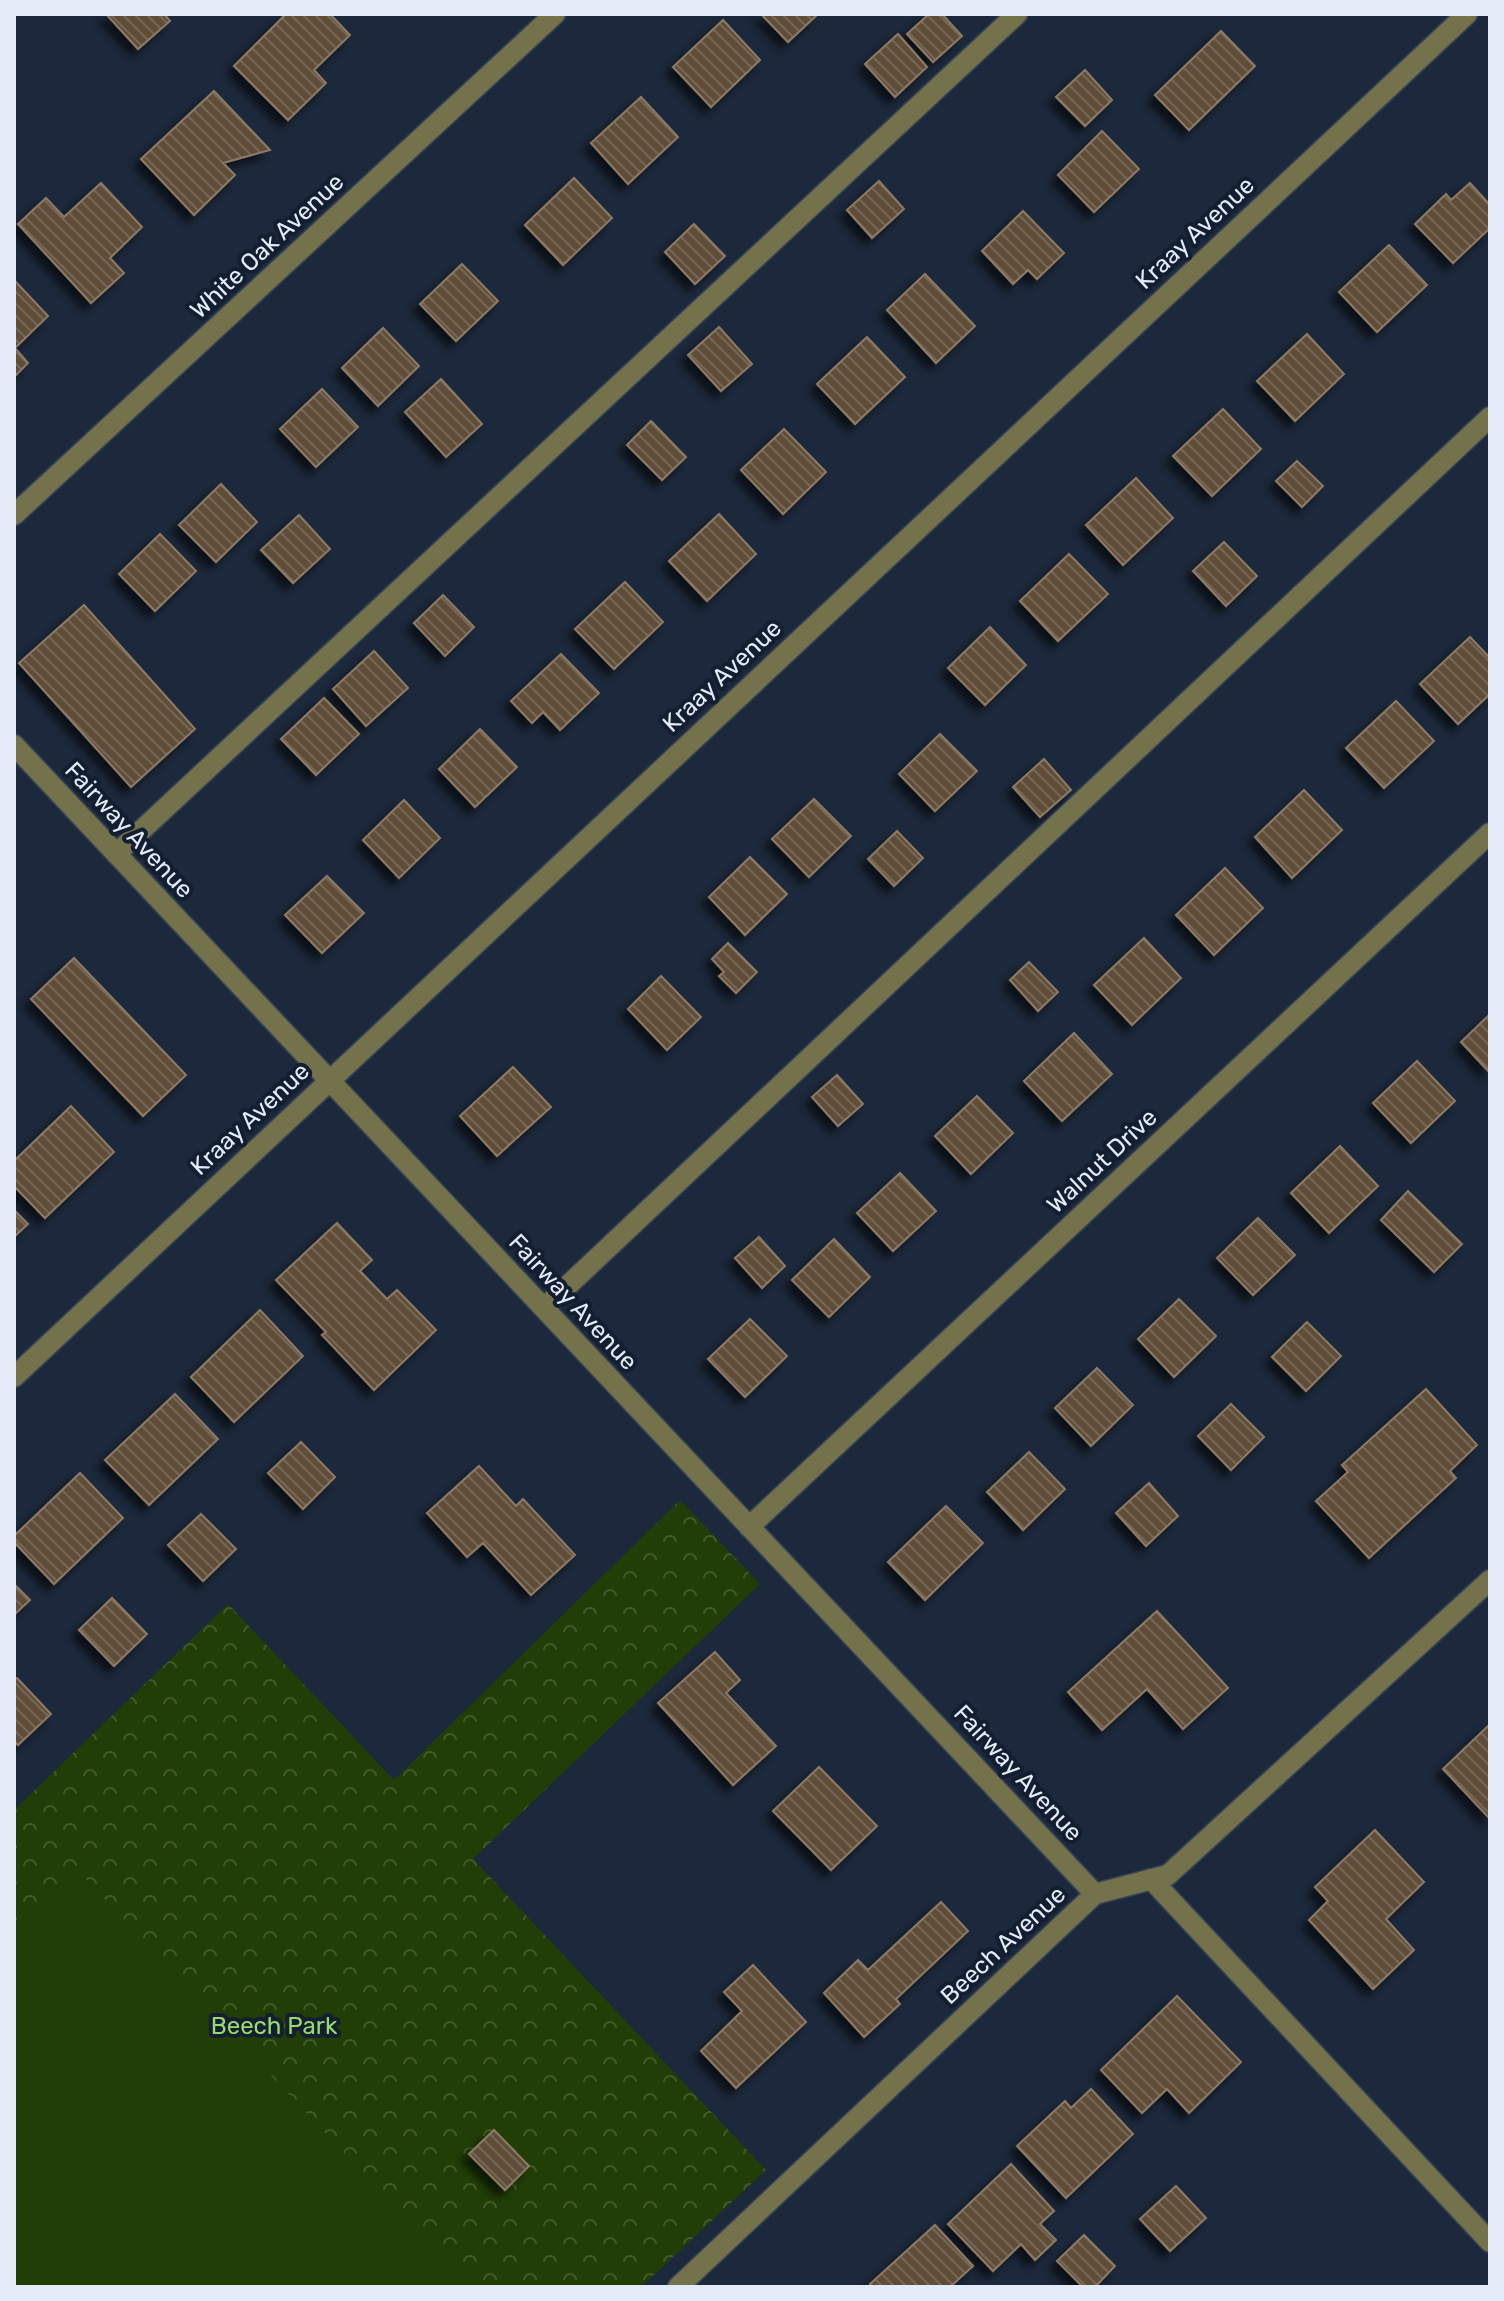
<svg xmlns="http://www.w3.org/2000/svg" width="1504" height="2301" viewBox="0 0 1504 2301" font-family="Rubik,sans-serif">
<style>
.park{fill:url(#park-crowns)}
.pitch{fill:#213e06}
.building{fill:url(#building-back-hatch);stroke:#8d7a65;stroke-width:2;filter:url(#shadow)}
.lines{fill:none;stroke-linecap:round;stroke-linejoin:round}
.minor-casing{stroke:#384356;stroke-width:23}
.minor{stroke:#73724a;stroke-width:20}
.labels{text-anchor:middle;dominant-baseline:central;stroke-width:8;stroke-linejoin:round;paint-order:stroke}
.street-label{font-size:24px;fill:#e4ecf9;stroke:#131e30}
.park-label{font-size:24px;fill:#99da6a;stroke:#131e30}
</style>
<defs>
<pattern id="park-crowns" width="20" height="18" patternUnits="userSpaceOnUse" patternTransform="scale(2)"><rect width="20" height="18" fill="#213e06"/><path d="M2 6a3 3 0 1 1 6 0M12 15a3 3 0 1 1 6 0" fill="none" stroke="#415a2b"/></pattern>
<pattern id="building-back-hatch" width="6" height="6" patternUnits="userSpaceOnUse" patternTransform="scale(2)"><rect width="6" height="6" fill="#5f4d39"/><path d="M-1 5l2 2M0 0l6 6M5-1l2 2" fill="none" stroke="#766756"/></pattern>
<filter id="shadow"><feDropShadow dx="-7" dy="7" stdDeviation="4" flood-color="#0009"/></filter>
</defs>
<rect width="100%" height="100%" fill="#1c283b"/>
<path class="park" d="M680,1500L760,1584L473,1859L766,2170L641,2287H14V1810L228,1604L394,1780Z"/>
<path class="pitch" d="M79,1872L464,2280L463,2287H14V1931Z"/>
<path class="building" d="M106,14H164L170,21L138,49Z
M286,14H330L350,35L314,70L326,83L288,120L234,66Z
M761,14H818L788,42Z
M929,14H942L962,36L933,62L907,34Z
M723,20L760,60L711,107L673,67Z
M1221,31L1255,66L1189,130L1155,95Z
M898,34L927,67L895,97L865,64Z
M1085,70L1112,100L1085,126L1056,97Z
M214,91L270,150L223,163L235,175L194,215L141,159Z
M641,97L678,137L628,184L591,143Z
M1102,131L1139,169L1094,212L1058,175Z
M574,178L612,218L563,265L525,225Z
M879,181L904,209L872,238L847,210Z
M101,183L142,227L110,258L124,273L91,303L18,224L46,198L64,217Z
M1470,183L1490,205V228L1453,263L1415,224L1446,194L1451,200Z
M1023,211L1064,253L1037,279L1028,270L1013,284L982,251Z
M694,224L725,256L695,284L665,252Z
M1389,245L1427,285L1377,332L1339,292Z
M462,264L498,301L456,341L420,304Z
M925,274L975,326L936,363L887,310Z
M14,280L48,316L15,348L28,363L14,377Z
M719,327L752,364L721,391L688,355Z
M383,328L419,366L378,406L342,368Z
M1307,334L1344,374L1295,421L1257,381Z
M867,337L905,377L855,424L817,384Z
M441,379L482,424L446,457L405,412Z
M322,389L358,427L316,467L280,429Z
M1223,409L1261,449L1212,496L1173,456Z
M651,421L686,457L662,480L627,445Z
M784,429L826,472L783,514L741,470Z
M1297,461L1323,486L1302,507L1276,481Z
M1136,478L1173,518L1123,565L1086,525Z
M221,484L257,522L216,562L179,525Z
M719,514L756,554L707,601L669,561Z
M299,515L330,549L293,583L261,550Z
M160,534L196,571L155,611L119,574Z
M1224,542L1257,576L1226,606L1193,571Z
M1069,554L1108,594L1058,641L1020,601Z
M625,582L663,622L614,669L575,629Z
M443,595L474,627L445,656L414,623Z
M84,605L195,729L131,787L19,663Z
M990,627L1026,665L985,705L948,668Z
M1470,637L1490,658V694L1458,724L1420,684Z
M374,651L408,688L366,726L333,689Z
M561,654L599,693L560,730L543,712L532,723L511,701Z
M324,698L359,734L316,775L281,739Z
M1396,701L1434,741L1384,788L1346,748Z
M480,729L517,767L475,807L439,769Z
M940,734L977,771L935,811L899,774Z
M1044,759L1071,790L1040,817L1013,787Z
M1304,790L1342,830L1292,878L1255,837Z
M814,799L851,836L809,877L772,839Z
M404,800L440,838L399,878L363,840Z
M897,831L923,858L894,886L868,859Z
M750,857L787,894L745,935L709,897Z
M1225,868L1263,908L1214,955L1176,915Z
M327,876L364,913L322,953L285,915Z
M1144,938L1181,978L1132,1025L1094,985Z
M728,943L757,972L736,993L719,976L724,972L712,959Z
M74,958L186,1075L143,1116L31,999Z
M1029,962L1058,992L1038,1011L1010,980Z
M661,976L701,1017L667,1050L628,1009Z
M1490,1014V1073L1461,1042Z
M1074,1033L1112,1074L1062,1121L1024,1081Z
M1417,1061L1455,1101L1411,1143L1373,1103Z
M513,1067L551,1107L497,1156L460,1116Z
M837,1075L863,1104L838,1126L812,1097Z
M977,1096L1013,1133L971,1174L935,1136Z
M71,1106L114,1152L45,1218L14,1186V1161Z
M1340,1146L1378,1186L1329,1233L1291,1193Z
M900,1173L936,1211L893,1251L857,1213Z
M1408,1191L1462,1244L1434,1272L1381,1220Z
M14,1210L28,1224L14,1237Z
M1258,1218L1295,1255L1253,1295L1217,1258Z
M337,1223L372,1260L360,1271L387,1299L397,1290L436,1330L374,1390L322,1335L326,1332L276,1280Z
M759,1237L785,1266L762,1288L735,1258Z
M834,1239L870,1277L829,1317L792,1280Z
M1179,1299L1216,1336L1174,1377L1138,1339Z
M260,1310L303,1356L234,1422L191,1377Z
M750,1319L787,1356L745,1397L708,1359Z
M1307,1322L1341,1356L1306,1391L1272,1357Z
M1097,1368L1133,1405L1091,1446L1055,1408Z
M1426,1389L1477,1445L1450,1471L1456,1478L1369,1558L1316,1501L1348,1472L1342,1465Z
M175,1394L218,1439L149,1505L105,1460Z
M1231,1404L1264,1437L1231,1470L1198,1436Z
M301,1442L335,1477L303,1509L268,1473Z
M1029,1452L1065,1489L1023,1530L987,1492Z
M479,1466L516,1506L523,1499L575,1555L531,1595L483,1543L467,1557L427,1513Z
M80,1473L123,1518L54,1584L14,1542V1536Z
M1149,1483L1178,1516L1146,1546L1116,1513Z
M946,1506L983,1543L925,1600L888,1562Z
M201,1514L236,1549L203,1581L168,1545Z
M14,1584L30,1600L14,1615Z
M112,1598L147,1634L114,1666L79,1630Z
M1157,1611L1228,1688L1183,1729L1147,1689L1102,1730L1068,1692Z
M715,1652L740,1680L726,1693L776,1746L733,1785L658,1703Z
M17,1678L51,1714L18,1745L14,1741V1680Z
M1490,1724V1819L1443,1769Z
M819,1767L877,1826L831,1870L773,1811Z
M1375,1830L1424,1882L1386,1919L1414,1950L1373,1989L1309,1920L1328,1901L1315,1887Z
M941,1902L968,1931L896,1999L900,2004L864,2037L824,1993L858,1960L868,1970Z
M753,1965L806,2022L736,2088L701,2051L742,2011L724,1992Z
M1177,1996L1241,2062L1189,2113L1167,2089L1142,2113L1101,2070Z
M1091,2089L1133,2134L1066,2198L1017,2146L1065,2101L1071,2108Z
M494,2130L529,2166L505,2190L469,2154Z
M1011,2164L1054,2211L1040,2224L1056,2240L1035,2260L1021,2244L993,2271L948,2224Z
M1176,2186L1206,2218L1170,2251L1140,2219Z
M935,2225L973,2266L950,2287H873L870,2284Z
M1084,2235L1115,2266L1095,2287H1083L1057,2261Z"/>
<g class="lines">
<g class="minor-casing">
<path id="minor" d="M14,515L555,14
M14,745L1095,1894
M116,854L1017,14
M544,1308L1490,417
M14,1377L1467,14
M749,1527L1490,833
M1151,1879L1490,2242
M678,2287L1095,1894L1168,1875L1490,1580"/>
</g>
<use href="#minor" class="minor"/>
</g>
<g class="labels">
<g class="street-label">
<text transform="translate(1195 233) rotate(-43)">Kraay Avenue</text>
<text transform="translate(267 246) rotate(-43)">White Oak Avenue</text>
<text transform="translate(722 676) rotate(-43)">Kraay Avenue</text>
<text transform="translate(129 830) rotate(47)">Fairway Avenue</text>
<text transform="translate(250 1119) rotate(-43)">Kraay Avenue</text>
<text transform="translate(1102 1161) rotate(-43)">Walnut Drive</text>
<text transform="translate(573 1302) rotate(47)">Fairway Avenue</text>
<text transform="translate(1018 1773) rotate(47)">Fairway Avenue</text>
<text transform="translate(1003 1945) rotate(-43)">Beech Avenue</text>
</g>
<g class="park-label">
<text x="274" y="2026">Beech Park</text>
</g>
</g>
<rect width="1504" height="2301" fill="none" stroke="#e4ecf9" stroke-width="32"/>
</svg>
